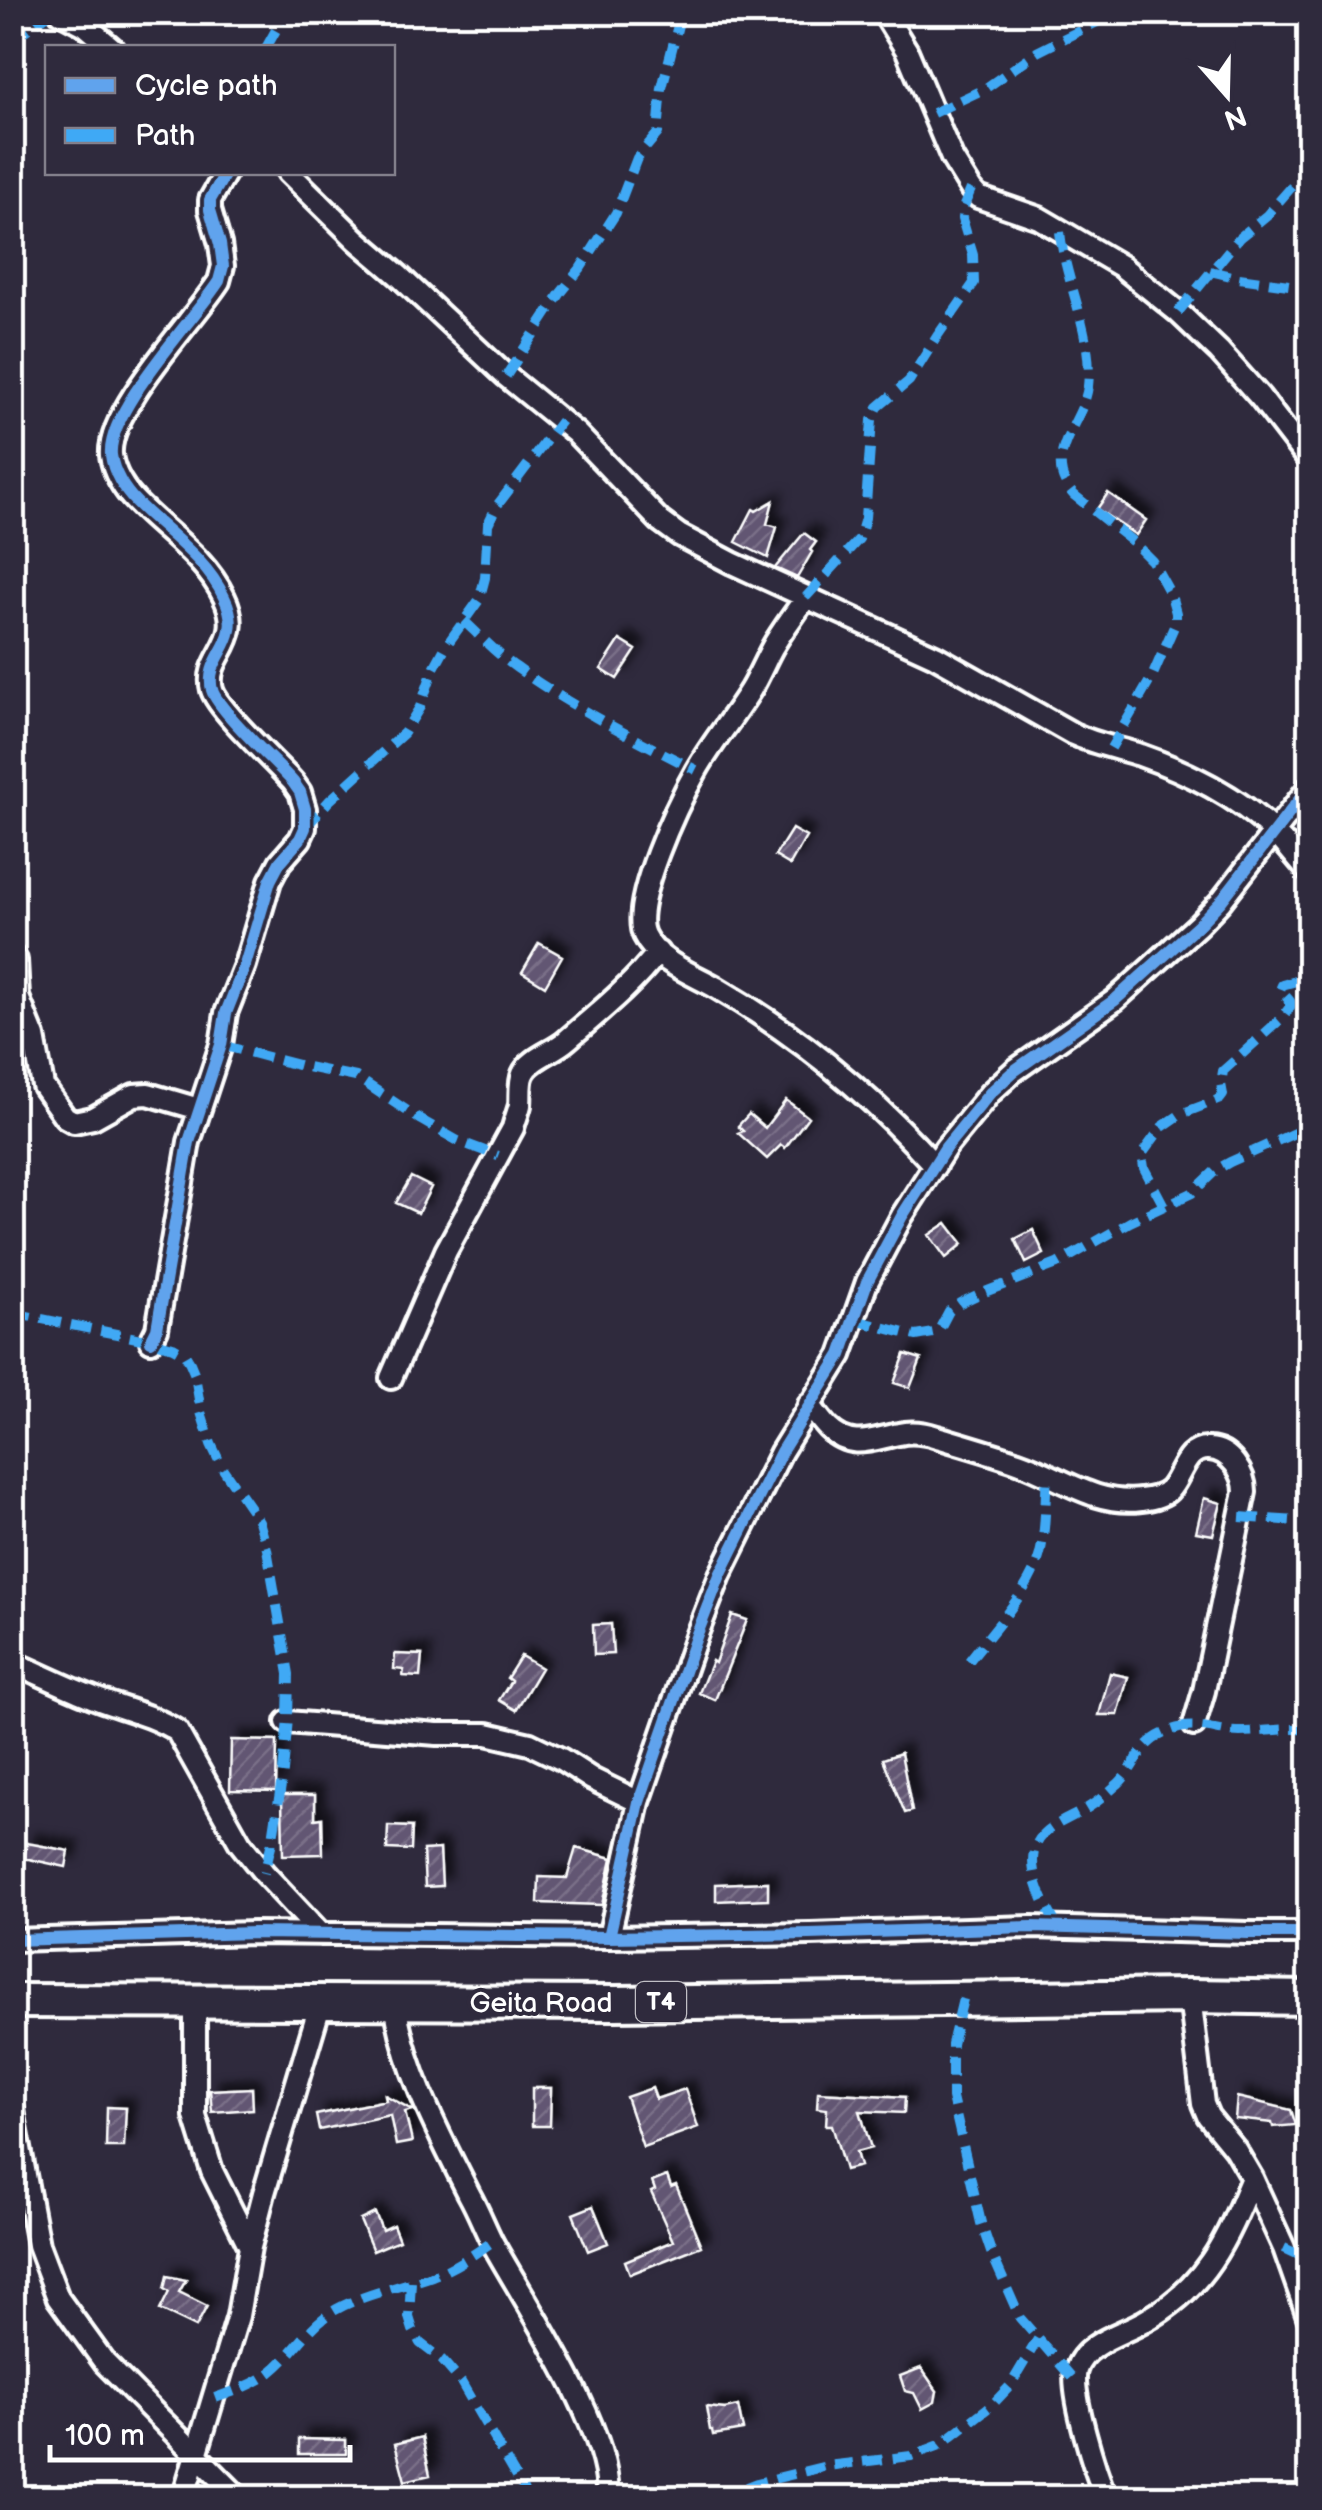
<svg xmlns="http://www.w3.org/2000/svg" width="1322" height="2510" viewBox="0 0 1322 2510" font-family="'Balsamiq Sans',sans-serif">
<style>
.building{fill:url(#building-hatch);stroke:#fff;stroke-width:2.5;filter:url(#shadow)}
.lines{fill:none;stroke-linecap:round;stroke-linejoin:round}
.minor-casing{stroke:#fff;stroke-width:28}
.trunk-casing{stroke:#fff;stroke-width:40}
.minor{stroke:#2f2a3d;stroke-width:20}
.trunk{stroke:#2f2a3d;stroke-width:32}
.quiet{stroke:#3fa9f5;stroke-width:10;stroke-dasharray:20 10;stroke-linecap:butt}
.cycleway-casing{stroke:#2f2a3d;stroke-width:19}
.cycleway{stroke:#60a3ed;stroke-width:12}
.labels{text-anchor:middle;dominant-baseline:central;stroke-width:8;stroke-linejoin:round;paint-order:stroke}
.shield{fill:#2f2a3d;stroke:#c1bfc5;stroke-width:2.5}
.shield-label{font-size:25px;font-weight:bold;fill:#fff}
.street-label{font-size:28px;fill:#fff;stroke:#2f2a3d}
</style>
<defs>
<pattern id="building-hatch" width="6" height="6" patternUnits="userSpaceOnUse" patternTransform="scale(2.5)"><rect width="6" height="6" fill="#625673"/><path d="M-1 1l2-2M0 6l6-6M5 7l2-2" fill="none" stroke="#7a6f88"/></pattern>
<filter id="shadow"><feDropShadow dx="9" dy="-9" stdDeviation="5" flood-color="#0009"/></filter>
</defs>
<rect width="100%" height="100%" fill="#2f2a3d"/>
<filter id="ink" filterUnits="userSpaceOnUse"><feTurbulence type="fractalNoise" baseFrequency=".01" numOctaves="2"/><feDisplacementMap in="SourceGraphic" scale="20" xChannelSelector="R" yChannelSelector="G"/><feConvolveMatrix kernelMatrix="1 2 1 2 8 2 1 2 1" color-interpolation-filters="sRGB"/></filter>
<g filter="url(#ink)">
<path class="building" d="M1108,493L1146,520L1136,535L1097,509Z
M773,501L767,524L777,527L768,558L736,542L753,509L756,511Z
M804,533L816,542L810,550L812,552L797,578L775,568Z
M620,640L636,650L617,679L601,669Z
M792,829L806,837L790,865L775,856Z
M539,943L562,956L545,986L522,972Z
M786,1100L808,1117L785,1148L781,1145L767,1159L738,1133L743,1131L738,1126L749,1114L765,1128Z
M411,1177L431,1187L418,1213L396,1203Z
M947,1223L963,1244L946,1258L929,1235Z
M1033,1230L1044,1254L1026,1263L1015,1239Z
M905,1354L921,1359L910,1388L894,1383Z
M1204,1498L1221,1503L1213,1535L1196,1532Z
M732,1615L747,1620L715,1700L699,1693L712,1661L715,1663Z
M611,1624L613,1654L594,1655L593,1625Z
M395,1654L422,1655L420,1677L403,1676L404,1670L394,1669Z
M521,1656L541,1668L516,1710L499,1700L511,1681L507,1678Z
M1110,1673L1128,1677L1118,1715H1099Z
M231,1740L277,1741L276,1791L230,1790Z
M901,1753L912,1811L905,1813L883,1759Z
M282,1795H315V1819L322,1818L323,1854L283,1855Z
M388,1826L412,1827L411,1850L387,1849Z
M27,1843L69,1851L66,1867L24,1858Z
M576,1848L612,1858L602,1905L538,1903L539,1877L567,1878Z
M440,1849L442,1886L425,1887L423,1850Z
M768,1882V1899L716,1901V1884Z
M252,2088L253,2109L212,2112L210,2090Z
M532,2088H551L550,2126H532Z
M652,2088L656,2099L685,2089L698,2127L643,2147L626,2097Z
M818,2092L905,2097L904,2113L860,2111L871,2148L856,2152L860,2166L845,2170L832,2125H826L827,2109L817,2108Z
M385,2095L412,2110L405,2112L412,2142L396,2145L390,2115L319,2130L316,2115L386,2100Z
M1237,2097L1291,2110L1296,2125L1273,2127L1272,2123L1235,2119Z
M107,2107L126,2108L124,2147H106Z
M667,2176L671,2187L676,2185L701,2246L630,2274L625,2261L673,2241L651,2192L655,2190L652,2182Z
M593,2206L608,2243L588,2251L573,2214Z
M375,2213L382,2230L393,2225L399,2240L373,2251L360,2220Z
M167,2276L186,2280L179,2292L207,2306L196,2327L160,2310L169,2292L164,2289Z
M921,2368L937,2391L935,2402L922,2409L914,2393L905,2391L900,2376Z
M738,2406L743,2430L713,2435L712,2430H710L706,2407L725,2409Z
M422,2437L430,2475L405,2481L395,2444Z
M299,2439L346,2440V2454H299Z"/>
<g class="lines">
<g class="minor-casing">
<path id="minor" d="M60,12L85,25L112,48
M883,12L907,51L952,158L971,189L978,197L1039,218L1121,266L1178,312L1219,351L1260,397L1310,462
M288,172L357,240L398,275L506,376L576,433L660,521L679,535L732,563L935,656L1073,734C1095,744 1117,748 1140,755C1186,771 1239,797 1274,832C1287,845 1298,860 1310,873
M806,597C795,614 782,630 772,648C765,661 759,675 751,689C734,717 712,742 696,771C679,801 629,904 644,935C657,962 693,974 717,988C798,1035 872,1096 935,1166
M12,955L16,960L18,997L34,1037L43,1086L65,1117L74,1122L93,1118L134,1095L148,1094L199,1109
M151,1341L157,1329L189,1142L221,1045L226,1013L245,965L270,881L280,862L300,839L305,828V809L300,792L293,782C276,763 218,710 212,690C203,655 247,643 224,597C205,557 166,533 136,502C124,490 113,472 111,455C107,410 194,320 219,281L223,266L220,244L210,210V200L226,172
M391,1378L446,1251L513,1128C515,1120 518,1113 520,1105C521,1095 519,1083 523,1074C530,1058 554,1052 567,1040C599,1012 632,986 658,952
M809,1404C815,1412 821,1421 828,1428C852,1451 872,1439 899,1434C912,1431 925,1433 937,1437C964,1445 992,1453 1018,1462C1059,1476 1095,1506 1141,1500C1150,1499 1162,1497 1169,1490C1182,1476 1185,1447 1209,1449C1230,1450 1245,1473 1245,1492L1204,1691L1194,1725
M12,1662C38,1673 62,1685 87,1695C117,1708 149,1713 177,1731L240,1843L264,1873L321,1934
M287,1722L437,1734H487L530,1744L561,1759L592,1779L639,1802
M609,1937L639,1802L697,1634L720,1575L781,1452L841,1355L867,1282L902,1216L946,1147L990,1093L1014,1071L1115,1000L1198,925L1221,901L1310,786
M12,1940L254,1933L609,1937L810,1934L1032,1927L1248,1933H1310
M1190,1996L1203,2104L1208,2116L1235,2149L1252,2178L1284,2248L1310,2322
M195,2002V2116L212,2171L250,2247
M395,2002C404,2070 439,2134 469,2194C478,2210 484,2226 492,2242C523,2299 615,2436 607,2498
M12,2105L38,2245L58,2298L105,2363L239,2498
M183,2498L238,2316L250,2247L264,2193L321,2002
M1106,2498C1096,2474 1070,2393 1076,2370C1084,2343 1122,2334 1143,2322C1206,2288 1226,2240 1252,2178"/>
</g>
<g class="trunk-casing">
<path id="trunk" d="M12,2001L615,2003L1190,1996L1310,1998"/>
</g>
<use href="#minor" class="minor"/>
<use href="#trunk" class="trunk"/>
<path class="quiet" d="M12,40L51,12
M266,48L286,12
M933,113L986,88L1037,52L1117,12
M1060,232C1065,282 1094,335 1088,386C1084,423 1039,457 1074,495L1133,542L1152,561L1171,595L1176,613V622L1152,677L1111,748
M1210,271L1239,278L1310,288
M1178,312L1239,238L1267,215L1310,166
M506,376L560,294L580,269L616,213L637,158L658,133L662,88L678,25L672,12
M806,597L859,539L865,518L872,420L878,407L909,381L938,335L974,283L973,255L962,219L963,208L971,189
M464,621C481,637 498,655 517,668C573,708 635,739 696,770
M305,828L329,801L404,733L420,707L434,668L446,646L479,600L485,578L488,524L496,507L561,421
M221,1045L302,1066L356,1077L421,1120L458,1141L498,1156
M1164,1206L1144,1168L1142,1154L1162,1127L1181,1114L1220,1099L1223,1095L1221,1084L1223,1071L1282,1018L1290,1007V1001L1280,990L1282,985L1310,977
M12,1313L151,1341L173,1347L184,1353L190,1363L195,1375L201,1412L211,1444L223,1469L259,1521L267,1549L289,1674L288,1719L283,1772L273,1838L264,1873
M855,1320L916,1336L933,1333L940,1328L949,1311L960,1303L977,1295L1057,1264L1130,1222L1192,1193L1216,1170L1230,1162L1310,1126
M1240,1517L1310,1522
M969,1661C992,1631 1030,1591 1040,1554C1046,1529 1045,1500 1047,1475
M1058,1927C1044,1904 1019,1859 1043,1835C1055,1823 1075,1816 1089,1807C1099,1801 1110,1791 1119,1783C1141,1761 1137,1742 1172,1730C1195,1721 1217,1732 1240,1732C1264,1732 1286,1727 1310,1730
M963,1999L952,2044V2098L981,2223L991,2252L1020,2318L1075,2381
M1284,2248L1310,2260
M411,2282L409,2317L413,2330L420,2343L442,2360L461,2382L528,2498
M215,2398C234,2391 254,2385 271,2372C295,2353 309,2324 337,2309C367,2293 401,2287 432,2276C454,2268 473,2255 492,2242
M608,2491L624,2498
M718,2498L757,2483L827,2466L911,2456L940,2445L993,2404L1010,2386L1038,2339"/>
<g class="cycleway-casing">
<path id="cycleway" d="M151,1341L157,1329L189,1142L221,1045L226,1013L245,965L270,881L280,862L300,839L305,828V809L300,792L293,782C276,763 218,710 212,690C203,655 247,643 224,597C205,557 166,533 136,502C124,490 113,472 111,455C107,410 194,320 219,281L223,266L220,244L210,210V200L226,172
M609,1937L639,1802L697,1634L720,1575L781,1452L841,1355L867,1282L902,1216L946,1147L990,1093L1014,1071L1115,1000L1198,925L1221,901L1310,786
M12,1940L254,1933L609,1937L810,1934L1032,1927L1248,1933H1310"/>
</g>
<use href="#cycleway" class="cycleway"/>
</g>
</g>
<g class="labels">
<rect class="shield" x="636" y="1982" width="50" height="40" rx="8"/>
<g class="shield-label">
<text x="661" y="2002">T4</text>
</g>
<g class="street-label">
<text x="541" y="2003">Geita Road</text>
</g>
</g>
<rect width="1322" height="2510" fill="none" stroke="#2f2a3d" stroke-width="50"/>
<rect x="25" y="25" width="1272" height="2460" fill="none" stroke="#fff" stroke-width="4" filter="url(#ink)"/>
<rect x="45" y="45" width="350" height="130" fill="#2f2a3d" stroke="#827f8b" stroke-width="2.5"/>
<rect x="65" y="78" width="50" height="15" fill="#60a3ed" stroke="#827f8b" stroke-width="2.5"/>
<text x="135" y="95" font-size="30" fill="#ffffff">Cycle path</text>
<rect x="65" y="128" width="50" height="15" fill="#3fa9f5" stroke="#827f8b" stroke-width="2.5"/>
<text x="135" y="145" font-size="30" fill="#ffffff">Path</text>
<g transform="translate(1227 95) rotate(160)" stroke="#2f2a3d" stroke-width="8" paint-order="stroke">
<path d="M0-8L18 38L0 25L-18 38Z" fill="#ffffff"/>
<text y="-15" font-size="28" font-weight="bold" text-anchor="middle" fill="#ffffff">N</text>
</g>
<path d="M50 2445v15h300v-15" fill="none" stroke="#ffffff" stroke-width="5"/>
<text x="65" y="2445" font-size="30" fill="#ffffff" stroke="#2f2a3d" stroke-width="8" paint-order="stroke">100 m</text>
</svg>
